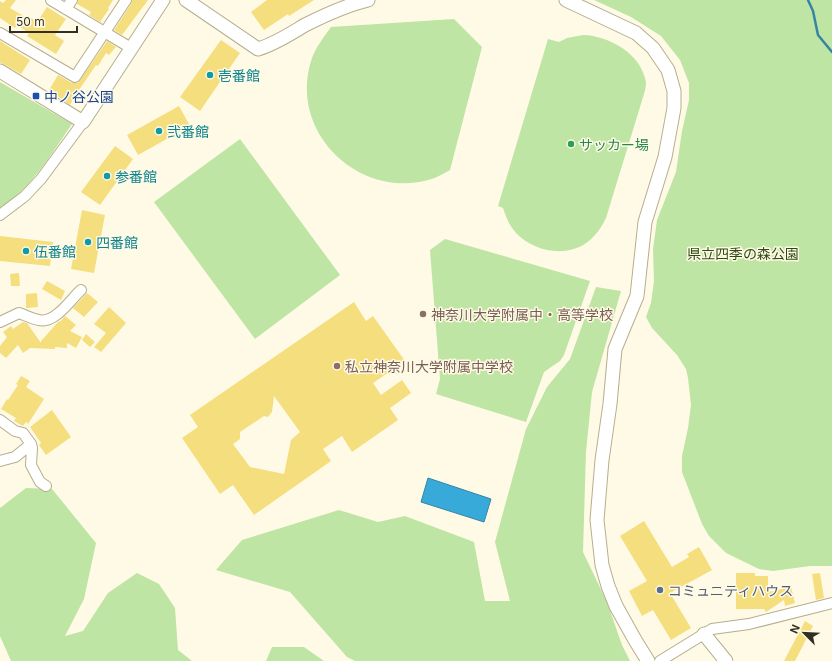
<svg xmlns="http://www.w3.org/2000/svg" width="832" height="661" viewBox="0 0 832 661" font-family="Inter,'Noto Sans JP',sans-serif">
<style>
.green{fill:#bee5a3}
.water{fill:#37aad9;stroke:#3685a2}
.lines{fill:none;stroke-linecap:round;stroke-linejoin:round}
.stream{stroke:#3685a2;stroke-width:2.5}
.building{fill:#f5de7d;fill-rule:evenodd}
.minor-casing{stroke:#b5ae8e;stroke-width:12}
.tertiary-casing{stroke:#b5ae8e;stroke-width:15}
.minor{stroke:#fff;stroke-width:10}
.tertiary{stroke:#fff;stroke-width:13}
.culture-dot{fill:#0f9aa8;stroke:#fffae6;stroke-width:1.5}
.transit-dot{fill:#1a4fb4;stroke:#fffae6;stroke-width:1.5}
.leisure-dot{fill:#2e9e5b;stroke:#fffae6;stroke-width:1.5}
.education-dot{fill:#8d6e63;stroke:#fffae6;stroke-width:1.5}
.service-dot{fill:#5c6f8a;stroke:#fffae6;stroke-width:1.5}
.labels{text-anchor:middle;dominant-baseline:central;stroke-width:3;stroke-linejoin:round;paint-order:stroke}
.culture-label{font-size:14px;fill:#0d838f;stroke:#fffae6;text-anchor:start}
.transit-label{font-size:14px;fill:#164399;stroke:#fffae6;text-anchor:start}
.leisure-label{font-size:14px;fill:#27864d;stroke:#fffae6;text-anchor:start}
.park-label{font-size:14px;fill:#2e4b12;stroke:#fffae6}
.education-label{font-size:14px;fill:#785e54;stroke:#fffae6;text-anchor:start}
.service-label{font-size:14px;fill:#4e5e75;stroke:#fffae6;text-anchor:start}
</style>
<rect width="100%" height="100%" fill="#fffae6"/>
<path class="green" d="M594,0H832V566H810L773,571L759,569L726,553L709,536L702,524L682,472V456L688,428L691,405L688,378L686,369L677,355L652,328L646,317L651,303L654,281L653,249L657,220L676,172L682,131L689,100V83L680,60L661,36L631,17Z
M454,19L482,47L450,170C443,174 436,178 428,180C357,199 287,130 312,58C316,47 324,37 331,27Z
M583,35C609,36 641,53 646,82C646,86 645,91 644,94L606,218C603,224 599,231 594,236C574,259 536,254 516,233C509,225 506,217 503,208L498,206L548,39L559,42L567,38Z
M0,82L72,124C52,153 30,190 0,208Z
M240,139L340,275L255,339L154,202Z
M445,239L590,281L564,355L560,361L544,372L526,422L436,394L440,379L430,250Z
M596,287L621,291L592,392L586,452L583,552L607,602L622,645L630,661H355L347,657L290,592L216,570L242,540L339,510L378,522L405,516L474,542L485,601H510L495,542L526,429L547,387L570,359Z
M26,488L52,489L96,543L84,599L65,636L83,631L108,593L137,573L159,584L175,608L178,650L192,661H11L0,636V508Z
M272,647H304L324,661H266Z"/>
<path class="water" d="M428,478L491,499L484,522L421,502Z"/>
<g class="lines">
<path class="stream" d="M808,0L813,11L818,35L832,52"/>
</g>
<path class="building" d="M6,0H16L10,8L27,18L28,16L37,22L47,7L66,19L55,35L64,41L56,54L27,36L29,33L17,25L15,28L0,18V1L3,3Z
M78,0H113L108,8L109,9L100,22L89,15L91,12L77,4Z
M132,0H148L122,35L114,30L131,4Z
M267,0H314L289,16L288,14L264,30L251,12Z
M221,40L240,53L200,111L180,97Z
M0,41L30,60L21,74L0,62Z
M107,41L116,47L109,55L106,53L98,66L96,65L79,90H78L70,105L49,90L58,75L72,83H78Z
M179,106L190,126L138,155L127,135Z
M115,146L133,159L100,205L81,192Z
M82,210L105,215L94,273L71,269Z
M0,236L53,242L50,266L0,261Z
M19,273L20,286H11L10,274Z
M47,281L65,291L61,300L42,289Z
M37,293L38,307L26,308V294Z
M87,293L98,302L84,317L73,308Z
M354,302L366,321L373,316L405,361L373,383L381,395L402,380L411,393L390,408L398,420L352,452L342,436L323,449L331,461L254,515L233,485L220,494L182,438L198,427L190,415ZM274,396L300,432L291,440L284,474L250,467L233,444L240,439V432L264,416L268,417L272,412Z
M109,307L126,323L101,352L94,347L106,333L94,324Z
M65,316L76,325L70,331L82,337L76,348L67,343V348L55,347V349L30,348L23,353L18,345L6,358L0,353V346L7,337L3,332L11,326L13,329L23,322L27,323L41,343V341L59,321L60,322Z
M86,334L95,342L90,347L82,340Z
M21,376L30,381L26,387L44,399L28,424L26,422L23,426L14,421L16,418L1,409L7,399L8,400L18,385L16,384Z
M52,410L71,437L46,455L39,445L41,443L30,427Z
M644,521L672,567L689,557L687,554L699,547L712,570L670,593L691,628L671,640L653,610L642,616L629,591L647,581L620,536Z
M736,573H755V576H768V592L791,587L795,603L785,606L784,600L766,612L764,609H736Z
M820,573L824,598L816,600L812,574Z
M805,621L813,626L795,661H784Z"/>
<g class="lines">
<g class="minor-casing">
<path id="minor" d="M51,0L131,48
M66,9L72,0
M0,33L75,77L126,0
M0,215L25,196L41,179L83,122
M0,322L19,313C25,315 32,319 39,320C55,324 71,299 81,290
M0,420L15,431L23,433L31,444L32,448L31,465L40,482L46,486
M0,461L15,457L31,444
M660,661L712,629L749,624L832,603"/>
</g>
<g class="tertiary-casing">
<path id="tertiary" d="M186,0L258,49C275,44 290,34 305,25C325,15 347,5 368,0
M566,0L636,33L653,48L668,70L674,91V108L665,157L645,222L637,296L615,349L610,404L602,460L597,520L602,565L608,586L616,606L635,640L648,661
M0,71L83,122L163,0
M704,634L726,661"/>
</g>
<use href="#minor" class="minor"/>
<use href="#tertiary" class="tertiary"/>
</g>
<g class="culture-dot">
<circle cx="210" cy="75" r="4"/>
<circle cx="159" cy="131" r="4"/>
<circle cx="107" cy="176" r="4"/>
<circle cx="88" cy="242" r="4"/>
<circle cx="26" cy="251" r="4"/>
</g>
<rect class="transit-dot" x="32" y="92" width="8" height="8" rx="2"/>
<circle class="leisure-dot" cx="571" cy="144" r="4"/>
<g class="education-dot">
<circle cx="423" cy="314" r="4"/>
<circle cx="337" cy="366" r="4"/>
</g>
<circle class="service-dot" cx="660" cy="590" r="4"/>
<g class="labels">
<g class="culture-label">
<text x="218" y="75">壱番館</text>
<text x="167" y="131">弐番館</text>
<text x="115" y="176">参番館</text>
<text x="96" y="242">四番館</text>
<text x="34" y="251">伍番館</text>
</g>
<g class="transit-label">
<text x="44" y="96">中ノ谷公園</text>
</g>
<g class="leisure-label">
<text x="579" y="144">サッカー場</text>
</g>
<g class="park-label">
<text x="743" y="253">県立四季の森公園</text>
</g>
<g class="education-label">
<text x="431" y="314">神奈川大学附属中・高等学校</text>
<text x="345" y="366">私立神奈川大学附属中学校</text>
</g>
<g class="service-label">
<text x="668" y="590">コミュニティハウス</text>
</g>
</g>
<g transform="translate(804 633) rotate(294)" stroke="#fffae6" stroke-width="3" paint-order="stroke">
<path d="M0-3L7 15L0 10L-7 15Z" fill="#322f22"/>
<text y="-6" font-size="11" font-weight="bold" text-anchor="middle" fill="#322f22">N</text>
</g>
<path d="M10 26v6h67v-6" fill="none" stroke="#322f22" stroke-width="2"/>
<text x="16" y="26" font-size="12" fill="#322f22" stroke="#fffae6" stroke-width="3" paint-order="stroke">50 m</text>
</svg>
